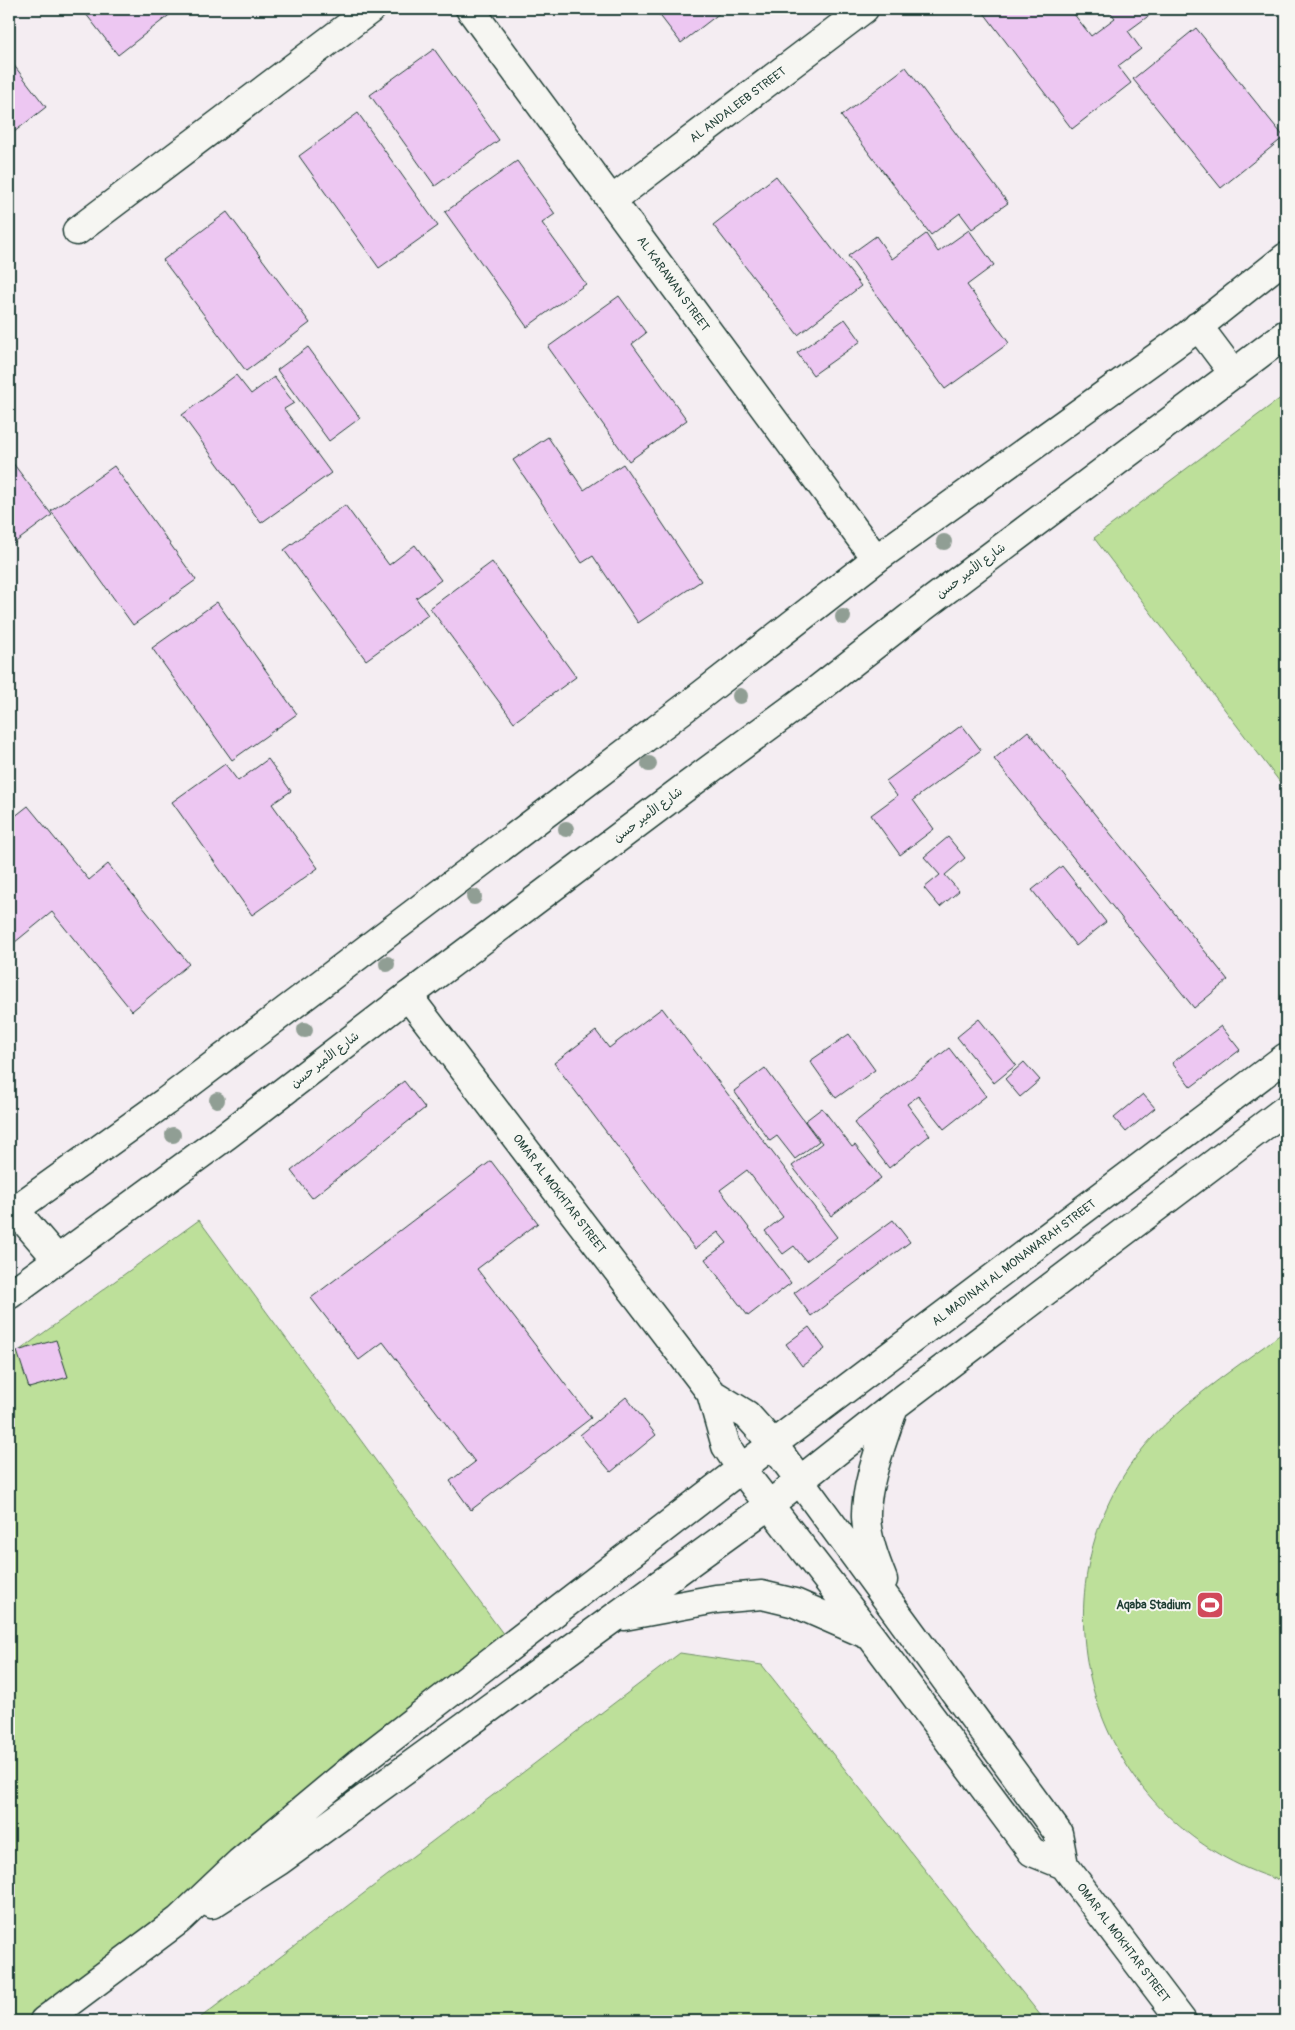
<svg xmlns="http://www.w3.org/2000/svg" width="1295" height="2030" viewBox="0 0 1295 2030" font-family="Pangolin,'Playpen Sans Arabic',sans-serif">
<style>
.green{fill:#bde09a;stroke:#6e8e67}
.building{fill:#edc7f2;stroke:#1f3d34}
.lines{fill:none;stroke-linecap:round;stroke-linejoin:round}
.street-casing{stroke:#1f3d34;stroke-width:31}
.secondary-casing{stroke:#1f3d34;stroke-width:31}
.primary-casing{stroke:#1f3d34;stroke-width:31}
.street{stroke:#f6f6f2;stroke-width:28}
.secondary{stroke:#f6f6f2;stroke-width:28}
.primary{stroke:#f6f6f2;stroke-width:28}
.tree{fill:#909e94}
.labels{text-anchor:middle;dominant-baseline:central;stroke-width:4;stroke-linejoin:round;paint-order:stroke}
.street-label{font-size:12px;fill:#1f3d34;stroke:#f6f6f2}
.poi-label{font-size:12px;font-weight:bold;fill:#1f3d34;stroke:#f6f6f2;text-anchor:end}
</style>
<rect width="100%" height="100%" fill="#f4edf2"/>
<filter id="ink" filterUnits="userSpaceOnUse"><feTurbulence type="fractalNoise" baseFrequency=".02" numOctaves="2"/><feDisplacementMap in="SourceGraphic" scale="10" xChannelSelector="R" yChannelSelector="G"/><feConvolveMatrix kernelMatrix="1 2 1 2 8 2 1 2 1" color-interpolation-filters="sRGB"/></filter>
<g filter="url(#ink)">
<path class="green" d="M1286,394V790L1094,538Z
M199,1220L512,1646L26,2021H9V1358Z
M1286,1330V1882C1112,1836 1029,1633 1122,1478C1159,1415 1229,1374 1286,1330Z
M680,1653L762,1665L1045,2021H196Z"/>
<path class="building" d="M82,9H177L118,55Z
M655,9H725L681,43Z
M981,9H1070L1091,36L1115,18L1108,9H1158L1128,31L1141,49L1118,66L1131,83L1072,129Z
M1196,28L1284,137L1221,188L1133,79Z
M434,49L499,140L435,186L370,95Z
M9,59L46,107L9,136Z
M906,67L1008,203L972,229L960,213L931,235L841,116Z
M358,113L438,226L379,268L299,156Z
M517,161L555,214L542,223L586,284L527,327L445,212Z
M776,176L861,286L798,335L713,225Z
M227,212L310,323L246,371L163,260Z
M969,230L994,265L967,285L1009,343L945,389L848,256L876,236L892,259L926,234L938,252Z
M619,296L646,333L632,344L687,420L629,461L548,347Z
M845,319L861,341L813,375L797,353Z
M308,347L360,418L329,441L277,370Z
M236,375L251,394L274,377L294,403L284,409L331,473L261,523L182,415Z
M548,437L584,490L623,464L701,581L638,623L593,556L582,563L513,460Z
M9,458L52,515L9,547Z
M114,466L196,580L133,625L51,511Z
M345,505L389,565L415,545L441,580L416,598L428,615L366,660L284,550Z
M492,562L576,677L514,722L430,608Z
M217,602L297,714L232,760L152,648Z
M962,725L981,750L913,800L934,829L900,855L871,815L897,796L886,781Z
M1028,731L1228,980L1194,1008L994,759Z
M268,759L291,791L272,804L318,868L252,915L172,802L225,764L238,781Z
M28,806L89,880L108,864L189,964L132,1011L52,912L9,947V821Z
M948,837L965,858L945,875L959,891L940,907L924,888L940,875L924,857Z
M1062,866L1106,922L1076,946L1032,890Z
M662,1008L837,1237L806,1261L794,1246L783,1254L765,1231L783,1217L747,1170L720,1190L791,1283L748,1316L705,1259L727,1243L718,1232L695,1249L554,1063L596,1031L609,1048Z
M979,1019L1016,1065L994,1083L957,1037Z
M1221,1026L1240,1050L1191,1087L1172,1063Z
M849,1034L875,1070L836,1098L810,1061Z
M949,1048L986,1096L944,1129L918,1096L907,1104L930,1135L889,1168L854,1123Z
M1024,1062L1040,1080L1020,1097L1005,1079Z
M765,1068L819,1141L795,1159L777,1136L770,1141L734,1091Z
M404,1081L425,1108L312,1198L291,1171Z
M1143,1094L1155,1108L1126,1132L1114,1118Z
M822,1108L852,1147L855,1145L881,1178L831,1216L792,1166L822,1143L805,1121Z
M491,1161L538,1223L477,1269L591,1418L471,1510L450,1481L475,1462L383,1342L359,1360L311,1298Z
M893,1220L910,1242L811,1316L794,1293Z
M809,1327L825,1349L802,1366L786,1344Z
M56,1340L68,1377L29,1388L17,1351Z
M626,1397L656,1435L611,1472L580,1435Z"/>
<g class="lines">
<g class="street-casing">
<path id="street" d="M470,9L876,559
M612,200L864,9
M77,231L371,9"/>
</g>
<g class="secondary-casing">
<path id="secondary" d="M408,996L711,1393L747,1415L773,1444L1058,1833L1064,1865L1182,2021
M711,1393L726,1446L742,1470L870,1635L1032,1852L1064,1865
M883,1580C875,1560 867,1539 866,1517C865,1484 884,1438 894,1406
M624,1616L716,1599L762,1595L795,1603L866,1634
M212,1904L279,1861L769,1505L894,1406L1286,1109
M44,2021L179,1920L240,1862L359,1763L773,1444L1286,1057"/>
</g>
<g class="primary-casing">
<path id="primary" d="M1198,326L1234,374
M15,1210L57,1259
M9,1214L165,1102L690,704L876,559L1189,334L1286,257
M9,1295L227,1135L408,996L683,789L812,694L918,611L1286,334"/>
</g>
<use href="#street" class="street"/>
<use href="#secondary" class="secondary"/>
<use href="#primary" class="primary"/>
</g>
<g class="tree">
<circle cx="944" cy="542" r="8"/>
<circle cx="843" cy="617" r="8"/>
<circle cx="740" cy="696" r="8"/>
<circle cx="649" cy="764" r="8"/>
<circle cx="566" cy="829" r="8"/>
<circle cx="474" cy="897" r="8"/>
<circle cx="387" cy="964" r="8"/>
<circle cx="305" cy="1030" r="8"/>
<circle cx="217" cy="1100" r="8"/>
<circle cx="173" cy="1135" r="8"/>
</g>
</g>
<defs>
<g id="stadium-square" transform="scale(1.4375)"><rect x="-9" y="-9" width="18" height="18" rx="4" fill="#d1495b" stroke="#f6f6f2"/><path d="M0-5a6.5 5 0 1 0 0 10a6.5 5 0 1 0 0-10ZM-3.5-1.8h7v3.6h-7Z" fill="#fff"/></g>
</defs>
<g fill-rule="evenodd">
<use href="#stadium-square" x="1210" y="1605"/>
</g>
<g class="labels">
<g class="street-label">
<text transform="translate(738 105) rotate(-37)">AL ANDALEEB STREET</text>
<text transform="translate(673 284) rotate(54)">AL KARAWAN STREET</text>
<text transform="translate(971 571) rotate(-37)">شارع الأمير حسن</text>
<text transform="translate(648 815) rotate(-37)">شارع الأمير حسن</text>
<text transform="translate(325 1060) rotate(-38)">شارع الأمير حسن</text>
<text transform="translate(559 1194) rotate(53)">OMAR AL MOKHTAR STREET</text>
<text transform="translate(1014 1263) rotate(-37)">AL MADINAH AL MONAWARAH STREET</text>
<text transform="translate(1123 1943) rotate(53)">OMAR AL MOKHTAR STREET</text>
</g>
<g class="poi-label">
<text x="1191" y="1605">Aqaba Stadium</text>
</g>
</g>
<rect width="1295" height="2030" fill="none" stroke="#f6f6f2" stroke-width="30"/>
<rect x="15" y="15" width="1265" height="2000" fill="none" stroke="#1f3d34" stroke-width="2" filter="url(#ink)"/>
</svg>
